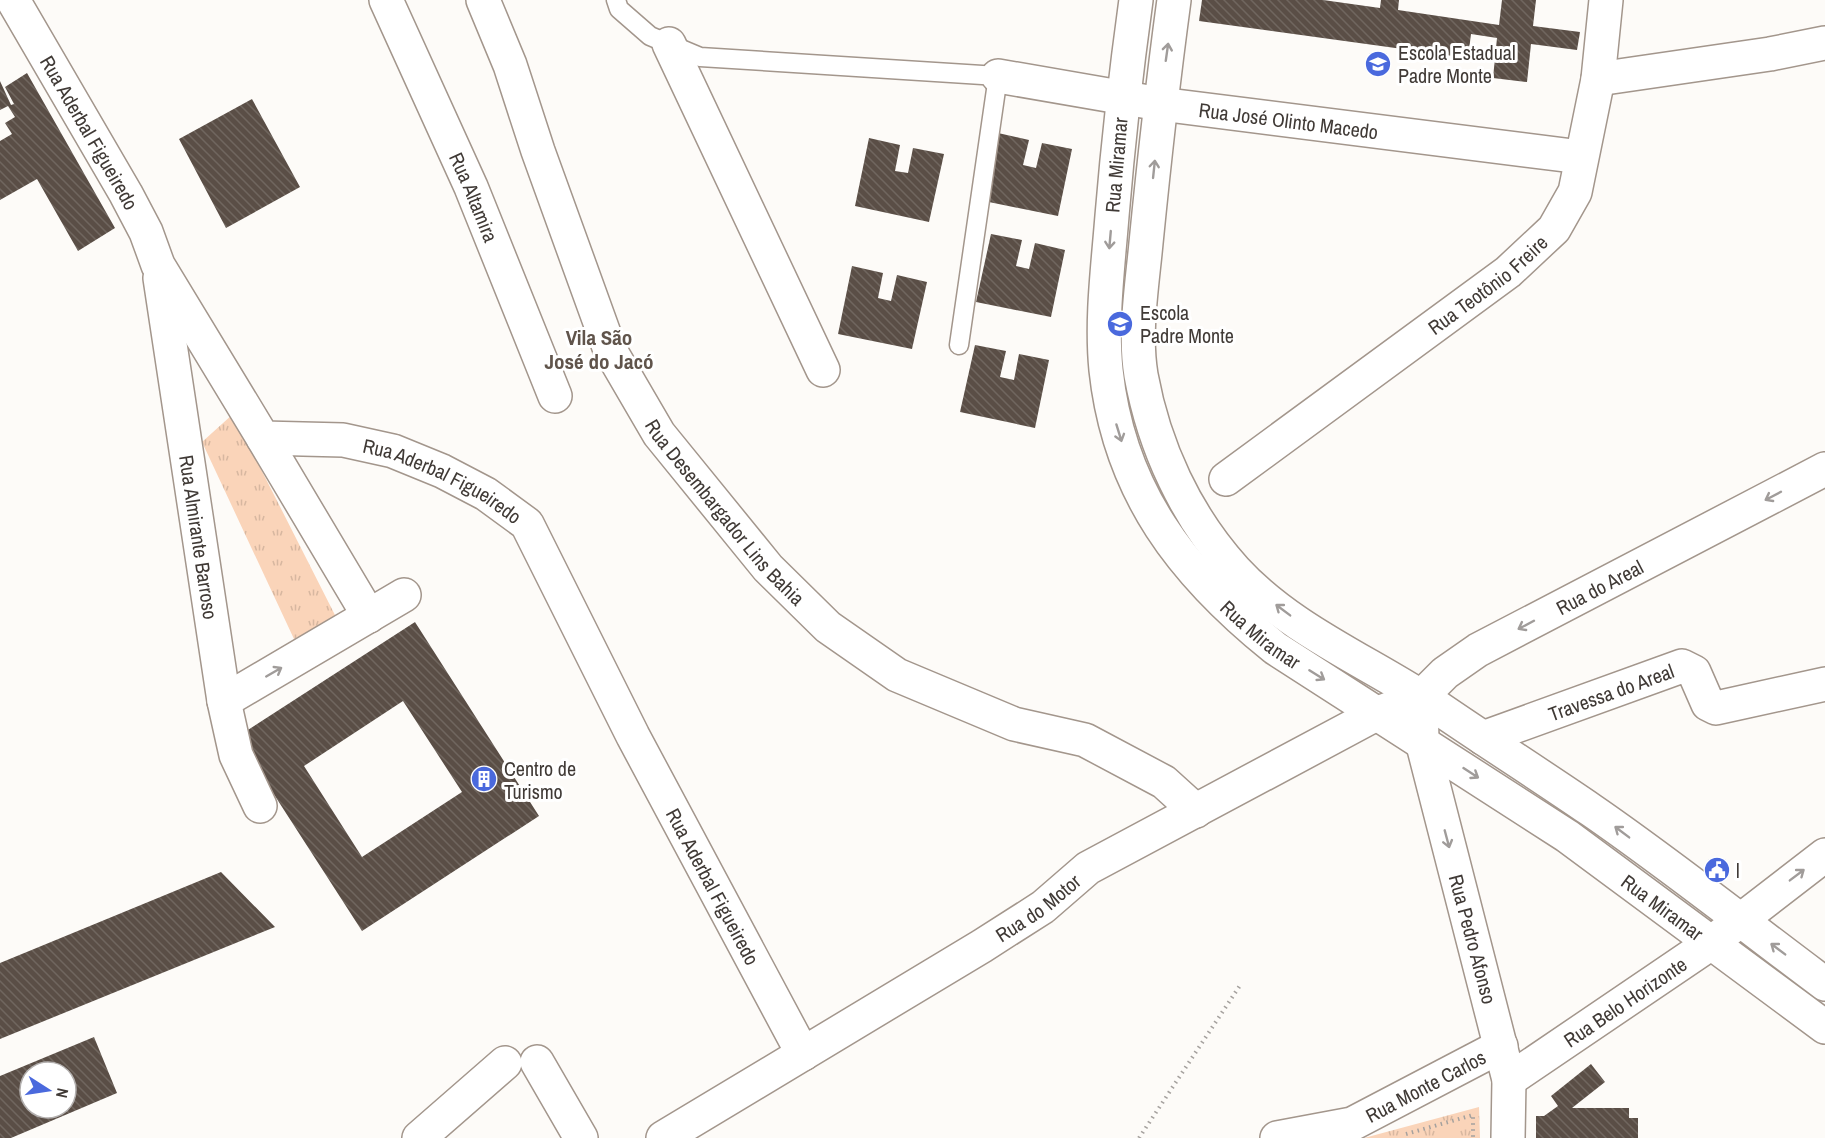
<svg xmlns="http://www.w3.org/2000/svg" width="1825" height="1138" viewBox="0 0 1825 1138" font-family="'Archivo Narrow',sans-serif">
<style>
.grass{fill:url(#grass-tufts)}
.building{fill:url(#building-back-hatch);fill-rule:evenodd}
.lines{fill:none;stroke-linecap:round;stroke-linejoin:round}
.lane-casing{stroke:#a3968c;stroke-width:21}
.street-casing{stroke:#a3968c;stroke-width:36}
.secondary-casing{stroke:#a3968c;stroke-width:36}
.path{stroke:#a5a19e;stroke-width:4;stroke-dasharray:1.5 4.5;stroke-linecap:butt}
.lane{stroke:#fff;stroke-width:18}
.street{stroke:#fff;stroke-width:33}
.secondary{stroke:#fff;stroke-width:33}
.oneway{stroke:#a09c9a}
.labels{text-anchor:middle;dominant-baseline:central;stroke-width:6;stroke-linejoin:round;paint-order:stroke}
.poi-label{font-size:20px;fill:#403a36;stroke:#fff;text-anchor:start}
.street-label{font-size:20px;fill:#403a36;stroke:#fff}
.neighbourhood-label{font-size:21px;font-weight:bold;fill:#60544b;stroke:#fff}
</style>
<defs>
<pattern id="grass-tufts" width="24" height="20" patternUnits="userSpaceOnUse" patternTransform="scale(1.5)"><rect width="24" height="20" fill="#fad4b9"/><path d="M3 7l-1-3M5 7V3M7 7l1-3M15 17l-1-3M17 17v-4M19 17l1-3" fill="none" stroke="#d7b7a0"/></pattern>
<pattern id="building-back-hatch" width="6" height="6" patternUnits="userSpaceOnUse" patternTransform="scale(1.5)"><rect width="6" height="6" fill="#5a4e46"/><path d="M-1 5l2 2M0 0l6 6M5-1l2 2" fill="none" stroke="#70665f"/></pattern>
</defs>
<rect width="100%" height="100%" fill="#fdfbf8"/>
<path class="grass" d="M233,414L337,619L294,639L202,442Z
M1479,1107L1480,1138H1363H1364Z"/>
<path class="building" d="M1202,0H1323L1380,8L1381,0H1399L1398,10L1499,25L1502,0H1536L1533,26L1580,32L1577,50L1531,44L1527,82L1493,78L1497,38L1471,34L1468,58L1199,21Z
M27,73L115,228L78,251L37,179L0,200V141L12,134L5,123L15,117L8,106L0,110V81L11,105L14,104L5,87Z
M252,99L300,187L226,228L179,139Z
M998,133L1029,140L1023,165L1036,168L1042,143L1072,149L1058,216L984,201Z
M869,138L900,145L895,171L908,173L913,148L944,154L929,222L855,206Z
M991,234L1022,240L1016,266L1029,269L1035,243L1065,250L1051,317L976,302Z
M852,266L883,273L878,298L891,301L897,275L927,282L912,349L838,334Z
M975,345L1006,351L1000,377L1014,380L1019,354L1049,360L1035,428L960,412Z
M415,622L539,816L362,931L237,737ZM403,701L462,792L362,857L304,766Z
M221,872L275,927L0,1039V963Z
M94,1037L117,1093L11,1138H0V1076ZM30,1072H66V1108H30Z
M1591,1064L1605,1082L1572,1108H1629V1118H1638V1138H1536V1116H1544L1558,1106L1551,1096Z"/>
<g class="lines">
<g class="lane-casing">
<path id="lane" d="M616,0L619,9L650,36L700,57L998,76L959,345"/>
</g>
<g class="street-casing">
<g id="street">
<path id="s1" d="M13,0L126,194L146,232L158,265L263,438L343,440L393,451L442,471L486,494L527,524L633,736L803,1054"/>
<path id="s2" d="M386,0L471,187L555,396"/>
<path id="s3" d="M483,0L510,65L538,151L610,350L659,434L768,568L828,627L897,675L1014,724L1085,740L1164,782L1196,811"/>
<path d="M669,44L823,370"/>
<path id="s4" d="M998,76L1160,104L1581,157"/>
<path d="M1598,79L1770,54L1825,43"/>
<path id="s5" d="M160,278L224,701L236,755L260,806"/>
<path d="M263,438L369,616"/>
<path id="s6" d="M1226,479L1508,272L1554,229L1575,192L1598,79L1606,0"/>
<path d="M224,701L404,595"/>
<path id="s7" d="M1483,738L1682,666L1694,672L1708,704L1716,708L1825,684"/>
<path d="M537,1062L581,1138"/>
<path d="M419,1138L505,1063"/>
<path id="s8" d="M663,1138L982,946L1043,907L1088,868L1378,713L1421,697"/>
<path id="s9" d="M1277,1138L1352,1124L1501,1046"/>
</g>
</g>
<g class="secondary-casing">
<g id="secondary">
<path id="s10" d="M1136,0C1126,72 1118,144 1112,216C1108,267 1101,319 1106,370C1119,492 1183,574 1275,648L1567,836L1825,1027"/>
<path d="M1174,0C1163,81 1154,162 1146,243C1142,286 1134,333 1141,375C1154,447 1186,516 1235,570C1291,631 1370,662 1437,707C1488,742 1540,775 1591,810C1671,865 1747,926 1825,984"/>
<path id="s11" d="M1509,1080L1711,943L1825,855"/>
<path id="s12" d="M1508,1138L1509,1080L1422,741L1421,697L1445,673L1478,650L1825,469"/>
</g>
</g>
<path class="path" d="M1406,1134L1473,1115V1138
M1139,1138L1241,984"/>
<use href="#lane" class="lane"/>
<use href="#street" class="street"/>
<use href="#secondary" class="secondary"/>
</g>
<defs><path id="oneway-shaft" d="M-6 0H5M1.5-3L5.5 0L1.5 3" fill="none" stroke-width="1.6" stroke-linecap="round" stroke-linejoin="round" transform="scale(1.5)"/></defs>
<g class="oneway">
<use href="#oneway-shaft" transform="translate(1167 52) rotate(-82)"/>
<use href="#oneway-shaft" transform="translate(1154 169) rotate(-84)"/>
<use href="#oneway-shaft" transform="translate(1110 240) rotate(95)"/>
<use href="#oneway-shaft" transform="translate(1119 433) rotate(73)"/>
<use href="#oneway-shaft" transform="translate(1773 496) rotate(152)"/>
<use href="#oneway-shaft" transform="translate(1283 610) rotate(-143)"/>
<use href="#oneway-shaft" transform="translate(1526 625) rotate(152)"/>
<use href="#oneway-shaft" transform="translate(274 672) rotate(-30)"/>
<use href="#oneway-shaft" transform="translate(1317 675) rotate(32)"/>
<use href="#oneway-shaft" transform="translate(1471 773) rotate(33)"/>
<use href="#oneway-shaft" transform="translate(1622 832) rotate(-143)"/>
<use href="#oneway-shaft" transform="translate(1447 839) rotate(75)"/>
<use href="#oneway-shaft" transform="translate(1797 875) rotate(-37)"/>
<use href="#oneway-shaft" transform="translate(1778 949) rotate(-143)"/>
</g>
<defs>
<g id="school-disc" transform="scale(1.35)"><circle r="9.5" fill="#4a69dd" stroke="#fff"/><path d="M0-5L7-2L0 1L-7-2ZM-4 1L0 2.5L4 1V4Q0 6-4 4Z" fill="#fff"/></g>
<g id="building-disc" transform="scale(1.35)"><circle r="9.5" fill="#4a69dd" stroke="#fff"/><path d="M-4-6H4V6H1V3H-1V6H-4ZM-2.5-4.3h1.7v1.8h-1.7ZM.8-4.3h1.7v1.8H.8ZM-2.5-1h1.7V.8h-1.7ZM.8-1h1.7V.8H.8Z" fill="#fff"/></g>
<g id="civic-disc" transform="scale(1.35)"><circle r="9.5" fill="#4a69dd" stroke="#fff"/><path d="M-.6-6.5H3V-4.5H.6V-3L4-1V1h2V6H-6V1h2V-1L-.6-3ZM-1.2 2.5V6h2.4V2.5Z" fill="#fff"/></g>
</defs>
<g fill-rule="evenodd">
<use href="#school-disc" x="1378" y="64"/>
<use href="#school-disc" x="1120" y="324"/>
<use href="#building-disc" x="484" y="779"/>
<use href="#civic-disc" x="1717" y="870"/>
</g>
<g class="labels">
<g class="poi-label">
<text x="1398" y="52">Escola Estadual<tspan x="1398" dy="23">Padre Monte</tspan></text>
<text x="1140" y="312">Escola<tspan x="1140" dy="23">Padre Monte</tspan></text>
<text x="504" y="768">Centro de<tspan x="504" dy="23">Turismo</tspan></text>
<text x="1736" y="870">l</text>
</g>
<g class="street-label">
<text stroke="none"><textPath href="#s4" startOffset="294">Rua José Olinto Macedo</textPath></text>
<text stroke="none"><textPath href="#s1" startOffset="153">Rua Aderbal Figueiredo</textPath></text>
<text transform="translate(1116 165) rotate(-85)">Rua Miramar</text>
<text stroke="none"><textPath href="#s2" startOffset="216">Rua Altamira</textPath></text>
<text stroke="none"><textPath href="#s6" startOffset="326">Rua Teotônio Freire</textPath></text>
<text stroke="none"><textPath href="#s1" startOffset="693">Rua Aderbal Figueiredo</textPath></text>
<text stroke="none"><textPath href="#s3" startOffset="572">Rua Desembargador Lins Bahia</textPath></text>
<text stroke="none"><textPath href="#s5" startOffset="262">Rua Almirante Barroso</textPath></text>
<text stroke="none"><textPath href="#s12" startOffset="663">Rua do Areal</textPath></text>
<text stroke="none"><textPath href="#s10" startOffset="687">Rua Miramar</textPath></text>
<text stroke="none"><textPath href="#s7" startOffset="136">Travessa do Areal</textPath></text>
<text stroke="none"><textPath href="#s1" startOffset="1197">Rua Aderbal Figueiredo</textPath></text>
<text stroke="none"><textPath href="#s8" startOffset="440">Rua do Motor</textPath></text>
<text stroke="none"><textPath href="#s10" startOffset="1173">Rua Miramar</textPath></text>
<text transform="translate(1473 939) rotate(75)">Rua Pedro Afonso</text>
<text stroke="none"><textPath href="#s11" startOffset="140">Rua Belo Horizonte</textPath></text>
<text stroke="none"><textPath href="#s9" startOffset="159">Rua Monte Carlos</textPath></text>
</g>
<g class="neighbourhood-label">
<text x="599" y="337">Vila São<tspan x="599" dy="24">José do Jacó</tspan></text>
</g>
</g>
<g transform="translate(48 1090) rotate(102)"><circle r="28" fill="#ffffff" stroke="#b3b0af" stroke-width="1.5"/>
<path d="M0-4.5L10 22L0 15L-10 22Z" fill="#4a69dd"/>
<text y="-9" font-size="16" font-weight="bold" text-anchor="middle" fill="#403a36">N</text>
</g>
</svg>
